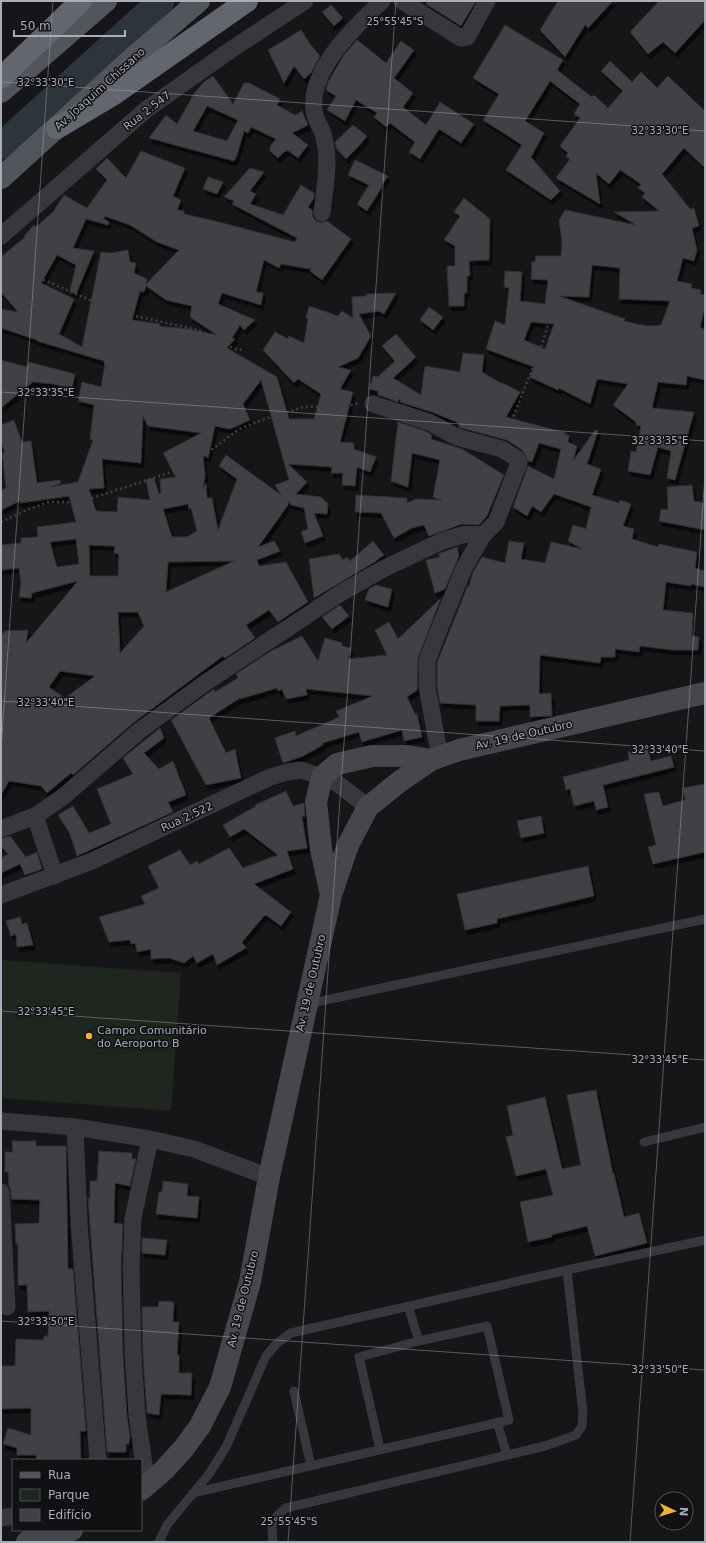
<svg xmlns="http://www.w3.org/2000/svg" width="706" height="1543" viewBox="0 0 706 1543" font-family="'DejaVu Sans',sans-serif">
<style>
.green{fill:#1e261f}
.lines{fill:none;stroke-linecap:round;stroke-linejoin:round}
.river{stroke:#2c353c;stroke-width:27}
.building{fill:#404145;stroke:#303034;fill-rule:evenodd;filter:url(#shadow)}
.path{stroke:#3d3f44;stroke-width:2.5;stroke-dasharray:2 3;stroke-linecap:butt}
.lane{stroke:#37383d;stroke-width:9}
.street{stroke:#37383d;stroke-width:17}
.secondary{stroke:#45474d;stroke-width:22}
.primary{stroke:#53555c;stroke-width:22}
.highway{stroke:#63666e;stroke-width:22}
.ticks{fill:none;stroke:#a8adb8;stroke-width:1;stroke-opacity:0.45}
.poi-dot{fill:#f2b134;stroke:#111113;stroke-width:1.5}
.labels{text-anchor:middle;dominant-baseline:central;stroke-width:3;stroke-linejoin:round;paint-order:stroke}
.street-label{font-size:11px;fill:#a8adb8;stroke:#111113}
.poi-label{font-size:11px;fill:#a8adb8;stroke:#111113;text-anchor:start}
.ticks-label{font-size:10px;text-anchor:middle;fill:#a8adb8;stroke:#111113;stroke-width:3;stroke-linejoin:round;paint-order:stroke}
</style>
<defs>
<filter id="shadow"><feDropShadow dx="2.5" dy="4.5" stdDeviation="0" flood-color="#0009"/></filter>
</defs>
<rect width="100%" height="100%" fill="#161618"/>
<path class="green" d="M1,960L181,973L171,1111L1,1098Z"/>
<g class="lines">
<path class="river" d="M1,146L161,1"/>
</g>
<path class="building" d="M428,1H476L461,26L426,4Z
M558,1H613L588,28L585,25L565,57L540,30Z
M659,1H705V20L675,53L663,42L648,54L630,32Z
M331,5L343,18L334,26L322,12Z
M505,25L563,60L557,70L592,97L594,95L608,108L623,91L601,71L610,61L632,82L641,72L657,88L668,76L705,111V168L684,148L662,174L690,209L694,208L699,226L692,228L697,250L694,261L683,258L677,281L692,284L691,288L701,290L700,294L705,295V307L700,327L705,330V380L687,376L686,385L658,382L652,408L694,412L675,480L667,478L671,451L658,447L650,475L628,471L631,451L636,452L641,426L636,425V422L613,405L628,384L597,379L590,404L559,388L558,390L530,377L534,367L486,349L495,321L505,325L509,288L504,287L505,271L522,272L520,301L545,304L548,280L531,279L532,262H535L536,256H561L562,241L559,220L565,210L636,225L614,212L659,211L642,197L645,193L638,188L641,184L620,170L609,184L596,173L600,204L556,178L570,159L566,157L568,153L560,146L580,118L574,114L580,104L550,81L525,121L544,133L531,157L560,191L551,200L506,170L522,145L483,120L499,94L473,78ZM592,265L620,268L619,299L670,301L661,325L647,326L624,321L625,319L559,296L589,297ZM531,322L554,324L545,349L524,340Z
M301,30L310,44L320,56L311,73L304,79L294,66L284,83L268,50Z
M357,40L386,63L401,41L414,50L394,78L413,93L403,107L426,125L440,102L474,124L461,143L439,129L420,159L409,152L415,142L390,123L386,127L374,117L377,113L356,100L345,121L327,110L336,96L326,90L328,82L344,55Z
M213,76L233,104L244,83H249L280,99L277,105L295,115L302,111L308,125L292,133L308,145L298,158L287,150L286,152L285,151L278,158L270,151V146L276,139L251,127L248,133L244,131L237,155L234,161L149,138L166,115L177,124L195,92L204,82ZM207,106L238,120L227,141L193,131Z
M353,125L367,136L359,146L346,159L336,148L335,142Z
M141,151L185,168L173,196L181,200L177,210L184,211V214L215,221L295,242L297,238L232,204L234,201L224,197L250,168L264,172L250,191L256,194L250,204L283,215L301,185L314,193V198L308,207L312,210L313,217L316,221L321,223L327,221L351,239L322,280L310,271L312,267L310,269L281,264L279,268L264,260L256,292L263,293L261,305L222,293L218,304L255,320L244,330L240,325L232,338L235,339L227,348L277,377L289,419H314L321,394L298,379L294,383L263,350L275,332L288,339L289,336L304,343L308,319L306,318L309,306L338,316L342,311L353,318L352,297L366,296V294L396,293L384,314L379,311L359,314L371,336L358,358L338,367L351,370L340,389L353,392L340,442L354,443V449L376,457L370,472L357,467L355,486L342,485L343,473H331L332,467L288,464L307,482L296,494L321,497L328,504L327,514L314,513L323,536L305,543L301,532L308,529L304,508L291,505L289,501L288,505L258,547L274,541L280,551L257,560L259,566L286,562L308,602L278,622L269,610L246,625L255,638L225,658L223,656L133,723L73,775L71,773L47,793L41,786L9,781L1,795V633H4V631L28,630L26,643L78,581L32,593L31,598L19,597L21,583L19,568L1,570V545L21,543V538L38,537L37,527L76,522L69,496L20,503V501L1,510V490L6,488L2,453H5L1,441V425L14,420L22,442L31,441L37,483L60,480L61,483L50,487L78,482L93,440L90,439L94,405L78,401L82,382L101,387L105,364L104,363V361L37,341V340L1,328V309L18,312L1,292V257L25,237L24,236L34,225L36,227L53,212L64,195L87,208L107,180L96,169L107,158L126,178ZM104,216L130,225L157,242L179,250L146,284L147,279L134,273L136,263L130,262L128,250L110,253L101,252L82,347L59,334L74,299L41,283L57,255L76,265L70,291L76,294L94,251L73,248L86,219L108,225L109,222L104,219ZM146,286L166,300L192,306L190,317L217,335L188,329L159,326L160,324L132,320L140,291L144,292ZM261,380L289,480L275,485L281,495L226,455L219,466L237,479L218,530L212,498H207L206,483L203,488L205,476L203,455L208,458L215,426L230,429L250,420L243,404ZM143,416L148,426L201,433L163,453L176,477L160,479L161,493L159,494L154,478L146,480L150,500L118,497L117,512L96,511L89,489L104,488L102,459L141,463ZM188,504L189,509L191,508L197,531L187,537H172L163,509ZM76,539L79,564L57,567L50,542ZM89,545L115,546L114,553L119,554L118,576H90ZM234,561L166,592L168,562ZM118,612H138L144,626L120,653ZM60,671L95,676L65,698L49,687Z
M355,160L388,176L381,186L382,187L367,211L357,204L369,185L348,175Z
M208,177L223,182L217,194L203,189Z
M464,198L490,219L489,260L469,261L470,276H467V293H464V306H449L447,266H455V246L444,240L460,216L454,212Z
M429,307L443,317L433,330L420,320Z
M396,334L416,357L393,378L421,395L425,366L460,372L463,353L484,355L482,372L502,384L503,383L520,392L506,417L566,433L565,435H569L568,442L577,446L573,461L595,430L598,431L587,464L601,469L592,495L619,503L620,500L631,504L623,526L634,529L632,539L658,547L659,544L697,552L695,568L705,571V587L691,584V586L666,582L663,610L693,613L692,636L699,637L698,650H673L640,646L639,652L615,649V657H601L600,663L540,655L539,694L551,693L552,716H550L530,717V705L500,706L499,721H476V705L440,703L437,686V663L468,585L469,587L473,572L482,557L505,563L509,541L524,543L521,559L545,563L551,542L582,549L568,541L573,525L586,529L591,507L554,494L541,512L532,506L527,516L513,507L528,466L554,479L561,449L539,443L532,462L528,461L522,450L507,440L461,428L459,427V423L432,412L400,402L401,400L399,399L398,402L378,395V391L369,389L373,376L378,377L395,361L382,346Z
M1,360L27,367L29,362L75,374L72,389L54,384L33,382L2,407Z
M398,422L425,431L432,435L431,439L462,449L504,475L487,516L479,525L462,524L429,536L424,525L412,528L394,538L381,513L355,512L356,495L407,498V503L416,499L442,500L433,497L440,460L412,453L408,487L391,481Z
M692,485L694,501L705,503V530L659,521L661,509L668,510L667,487Z
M373,541L384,555L373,563L314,598L309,559L339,554L343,560L347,557L350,561Z
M457,547L459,556L445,589L435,593L426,560L440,557L438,554Z
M376,585L392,589L388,607L365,600L369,589Z
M441,598L418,658L417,690L407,697L415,714H417L422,737L404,741L402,730L362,742L359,732L323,743V745L303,756L283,763L275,738L295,731L296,736L339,717L336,711L373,696L306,689L307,695L286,699L282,689L278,691L277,688L240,699V698L209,718L226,753L235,749L241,778L206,785L171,720L214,689L215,692L238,678L236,674L271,651L302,636L318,661L325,638L342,643V646L351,648L348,659L387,655L375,630L389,622L398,639Z
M340,605L349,616L332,629L322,617Z
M160,728L164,738L144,753L159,769L173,761L186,795L168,802L173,812L77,856L70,834L58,815L73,806L89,833L111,824L97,789L133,774L123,758Z
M647,747L651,761L671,756L674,767L603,785L608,807L596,810L594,801L574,806L570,789L566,790L563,777L629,760L628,752Z
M705,784V852L653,864L648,847L656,845L644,794L659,792L663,806L685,800L683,788Z
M286,791L293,806L304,803L305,816L302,817L307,848L287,851L293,869L254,884L291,912L281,926L266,915L264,916L242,942L246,948L217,965L213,954L197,963L193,956L184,963L169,958L151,959V949L137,952L135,943L131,944L130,940L109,942L99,917L145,904L141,896L159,888L148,866L180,850L190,865L197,861L199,864L229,848L243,868L278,855L244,829L230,837L223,825L256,806L255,805Z
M541,816L544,833L521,838L517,821Z
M10,836L26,857L37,852L42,869L25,875L20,864L1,873V858L8,854L1,846V839Z
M588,866L594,896L497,919V923L465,930L457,894Z
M20,917L22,924L27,923L33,945L17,947L16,934L11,936L6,921Z
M596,1090L613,1174H614L624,1217L639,1213L647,1243L595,1256L587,1226L551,1235L552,1237L528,1242L520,1202L553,1195L546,1169L516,1176L506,1137L513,1135L507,1106L545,1097L562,1169L581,1165L567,1095Z
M12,1141H36V1146H66L68,1269H73L86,1431H80L81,1460H37L36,1455H17V1448L3,1444L8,1428L31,1435V1408L1,1409V1366H15L16,1339L43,1340L44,1336H48L49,1311L28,1312L27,1285H18V1244H16L15,1224L39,1223L40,1200L11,1199V1191L9,1186L8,1172H5V1152H13Z
M99,1151L132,1153V1159H136L130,1186L115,1183L114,1223L123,1224L121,1267L123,1355L127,1417L130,1436L129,1444H126V1452H107L88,1198L90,1199V1181H97Z
M163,1181L188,1184L187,1196L199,1197L197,1218L156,1214L159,1192H162Z
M142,1238L167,1240L165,1255L142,1253Z
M159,1301L174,1302L173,1322H179L177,1355H179V1373H192L191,1395L161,1394L159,1415L147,1413L143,1355L142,1307H158Z"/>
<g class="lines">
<path class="path" d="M1,253L8,259L44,280L117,312L198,330L235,349L243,350
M506,435L541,347L548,325
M1,522L27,510L49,502H70L89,499L172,472L203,456L239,429L262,420L304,407L348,406L359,403"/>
<path class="lane" d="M307,1004L705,919
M644,1142L705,1127
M294,1391L311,1466
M497,1422L507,1455
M380,1449L359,1357L419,1341
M193,1493L509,1420L487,1326L419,1341L408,1306
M159,1542L167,1525L209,1474L226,1447L266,1356L277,1343L291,1333L567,1270L705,1240
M273,1542C271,1522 270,1521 286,1508L545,1446L576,1435L582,1426L583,1413L567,1270"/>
<path class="street" d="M402,1L461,38L467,37L487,1
M322,213C324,192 329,169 326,149C325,143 324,136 322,131C319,124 314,117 314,109C310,68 355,27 382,1
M1,236L147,109L232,49L305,1
M373,404L429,422L457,437L502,449L516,458L519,463L496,522L483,535L464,568L436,637L427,661V687L440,757
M35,816L55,876
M1,829L35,816L47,808L64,796L139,731L205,683L339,594L383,569L442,541L465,534L483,535
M1,895L92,861L268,778L287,772L301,770L322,777L338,784L368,807
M1,1121L75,1127L150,1139L194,1149L269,1177
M75,1127L79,1223L98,1460
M1,1192L7,1307
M147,1485L137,1416L133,1355L131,1267L133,1218L150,1139
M1,1518L13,1516"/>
<path class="secondary" d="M331,895L321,849L316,802L322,777L337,764L372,756H407L431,760
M141,1490L164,1470L184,1448L200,1426L220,1387L250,1282L269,1177L331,895L348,845L368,807L399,782L431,760L459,750L705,693
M27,1542L72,1530"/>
<path class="primary" d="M1,92L106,1
M1,178L135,56L199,1"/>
<path class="highway" d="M1,78L81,1
M57,128L114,94L247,1"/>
</g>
<path class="ticks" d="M1,82L705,131M1,392L705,441M1,701L705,751M1,750L53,1M1,1011L705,1060M1,1321L705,1370M288,1542L396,1M630,1542L705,476"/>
<circle class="poi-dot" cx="89" cy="1036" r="4"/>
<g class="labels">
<g class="street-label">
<text transform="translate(100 89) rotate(-42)">Av. Joaquim Chissano</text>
<text transform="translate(147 111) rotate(-38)">Rua 2.547</text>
<text transform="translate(524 735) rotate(-13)">Av. 19 de Outubro</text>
<text transform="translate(187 817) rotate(-25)">Rua 2.522</text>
<text transform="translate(311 983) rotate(-77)">Av. 19 de Outubro</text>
<text transform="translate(243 1299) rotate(-76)">Av. 19 de Outubro</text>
</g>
<g class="poi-label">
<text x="97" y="1030">Campo Comunitário<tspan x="97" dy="13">do Aeroporto B</tspan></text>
</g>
</g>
<g class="ticks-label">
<text x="395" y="25">25°55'45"S</text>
<text x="46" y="86">32°33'30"E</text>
<text x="660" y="134">32°33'30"E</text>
<text x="46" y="396">32°33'35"E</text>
<text x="660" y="444">32°33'35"E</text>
<text x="46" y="706">32°33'40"E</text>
<text x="660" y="753">32°33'40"E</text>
<text x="46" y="1015">32°33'45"E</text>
<text x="660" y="1063">32°33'45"E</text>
<text x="46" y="1325">32°33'50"E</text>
<text x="660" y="1373">32°33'50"E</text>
<text x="289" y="1525">25°55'45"S</text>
</g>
<rect width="706" height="1543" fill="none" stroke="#a8adb8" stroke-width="4"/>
<rect x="12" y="1459" width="130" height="72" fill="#111113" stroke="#4d4f55"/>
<rect x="20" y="1472" width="20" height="6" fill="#53555c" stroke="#4d4f55"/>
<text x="48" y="1479" font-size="12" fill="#a8adb8">Rua</text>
<rect x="20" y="1489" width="20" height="12" fill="#1e261f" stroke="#4d4f55"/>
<text x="48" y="1499" font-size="12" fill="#a8adb8">Parque</text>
<rect x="20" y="1509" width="20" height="12" fill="#404145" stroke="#4d4f55"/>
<text x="48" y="1519" font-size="12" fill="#a8adb8">Edifício</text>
<g transform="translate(674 1511) rotate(94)"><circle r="19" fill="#111113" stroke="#4d4f55"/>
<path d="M0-3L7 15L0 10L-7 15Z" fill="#f2b134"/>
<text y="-6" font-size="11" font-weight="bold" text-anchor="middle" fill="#a8adb8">N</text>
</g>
<path d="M14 30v6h111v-6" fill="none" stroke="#a8adb8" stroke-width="2"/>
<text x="20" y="30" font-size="12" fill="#a8adb8" stroke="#111113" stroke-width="3" paint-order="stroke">50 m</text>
</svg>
